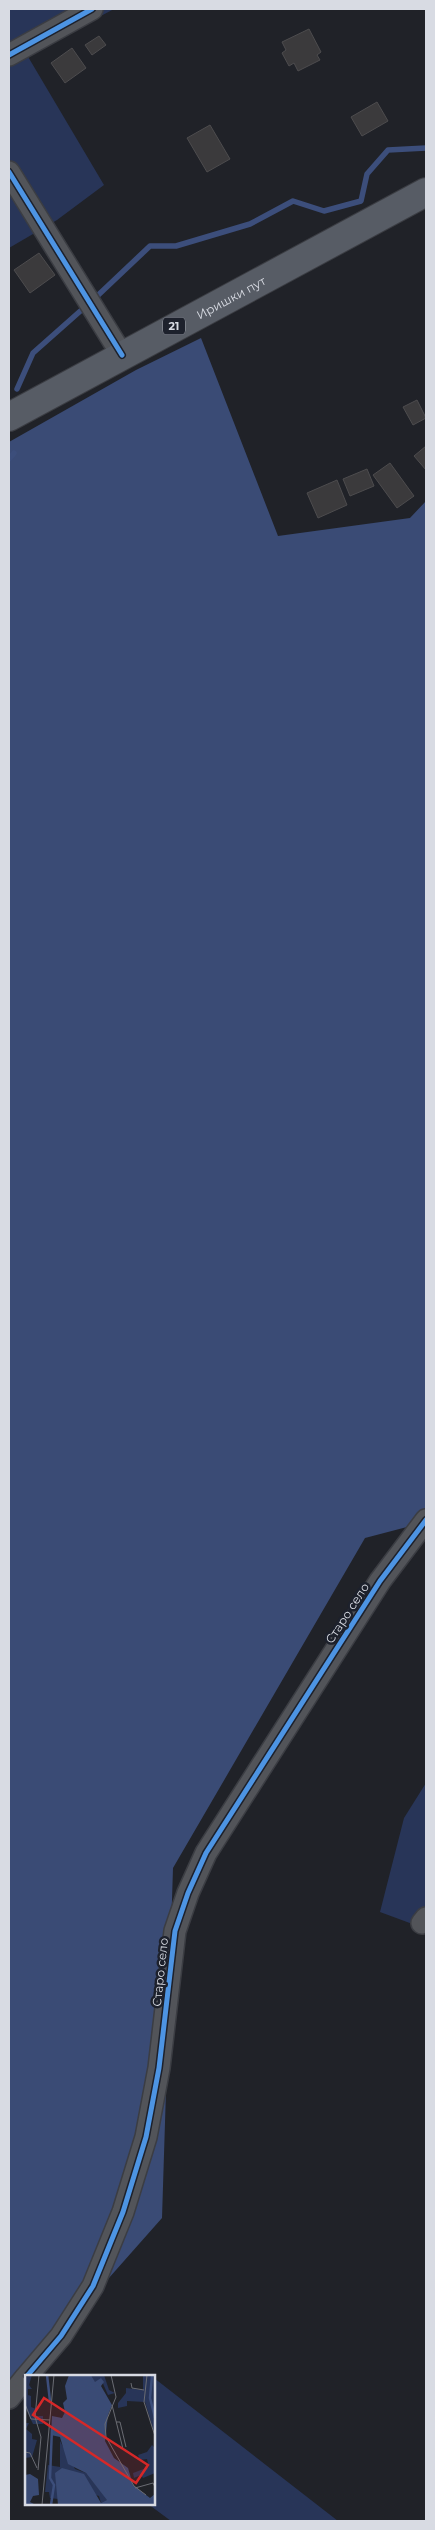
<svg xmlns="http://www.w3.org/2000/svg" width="435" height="2530" viewBox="0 0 435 2530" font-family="Montserrat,sans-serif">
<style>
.green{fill:#283558}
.forest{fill:#3a4b75}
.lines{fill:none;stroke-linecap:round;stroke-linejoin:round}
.stream{stroke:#3c4e7b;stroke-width:5.5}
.building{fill:#3b3a3c;stroke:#4d4c4e}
.street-casing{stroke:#3b3d43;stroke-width:24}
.primary-casing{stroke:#3b3d43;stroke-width:30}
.street{stroke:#525459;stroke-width:21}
.primary{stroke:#575c65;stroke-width:28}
.cycleway-casing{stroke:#1d212c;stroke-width:8}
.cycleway{stroke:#4d94e3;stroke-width:5}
.labels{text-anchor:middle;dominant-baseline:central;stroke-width:5;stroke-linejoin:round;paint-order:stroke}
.shield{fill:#1d212c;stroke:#a0a3ac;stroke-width:1}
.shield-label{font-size:11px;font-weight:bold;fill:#d8dbe3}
.street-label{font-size:12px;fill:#d8dbe3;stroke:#1d212c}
.inset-river{fill:none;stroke:#3c4e7b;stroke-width:2.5}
.inset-road{fill:none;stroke:#6a6c73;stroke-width:1}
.view{fill:#d62828;fill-opacity:0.15;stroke:#d62828;stroke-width:2.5}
.inset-edge{fill:none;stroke:#d8dbe3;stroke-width:2.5}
</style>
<rect width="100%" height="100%" fill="#202228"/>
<path class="green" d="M9,9H114L27,55L104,185L57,220L9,248Z
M426,1783V1929L380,1912L404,1818Z
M154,2378L338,2521H171L148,2504H154Z"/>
<path class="forest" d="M201,338L278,536L410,518L426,501V1522L365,1538L173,1868L162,2218L9,2391V442L136,370Z"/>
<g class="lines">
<path class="stream" d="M93,300L150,246H176L250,224L293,201L324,211L361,201L367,174L388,150L426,148
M17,389L33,353L86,306
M9,459L14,453"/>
</g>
<path class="building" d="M309,29L321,52L317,55L320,60L298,71L294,63L289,66L282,53L286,50L282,42Z
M99,36L106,45L92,55L85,45Z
M72,48L86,68L65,83L51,63Z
M377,102L388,121L362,136L351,117Z
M210,125L230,159L207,172L187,138Z
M39,253L55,275L30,293L14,270Z
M417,400L426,418L413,425L403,407Z
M426,446V470L414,456Z
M390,463L414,496L397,508L373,475Z
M367,469L374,486L350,496L343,479Z
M337,480L347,505L318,518L307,493Z"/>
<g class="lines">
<g class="street-casing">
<path id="street" d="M9,55L92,9
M9,172L122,355
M422,1923L426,1918
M27,2376L61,2336L93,2286L123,2212L146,2137L159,2068L175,1931L188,1893L206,1853L380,1581L426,1520
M9,2398L26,2377"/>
</g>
<g class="primary-casing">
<g id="primary">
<path id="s1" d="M9,417L426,192"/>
</g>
</g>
<use href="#street" class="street"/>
<use href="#primary" class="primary"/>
<g class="cycleway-casing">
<path id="cycleway" d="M9,55L92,9
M9,172L122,355
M27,2376L61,2336L93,2286L123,2212L146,2137L159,2068L175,1931L188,1893L206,1853L380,1581L426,1520"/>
</g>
<use href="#cycleway" class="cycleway"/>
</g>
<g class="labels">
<rect class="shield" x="163" y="317.5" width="22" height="17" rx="4"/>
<g class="shield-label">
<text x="174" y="326">21</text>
</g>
<g class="street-label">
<text stroke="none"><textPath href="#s1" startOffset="252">Иришки пут</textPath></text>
<text transform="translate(347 1613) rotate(-57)">Старо село</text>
<text transform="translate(160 1972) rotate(-84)">Старо село</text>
</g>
</g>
<g transform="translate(25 2375)">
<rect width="130" height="130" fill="#202228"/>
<path d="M7,0L4,10L7,14H3V20L6,21V32L11,34V41H18V49H8L0,32V2ZM66,0H79L84,15L90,18L83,20L76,4L70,8ZM118,0H130V60L120,27L102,26V31L93,33V28L101,18V13L118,15ZM0,48H4L1,54L7,59V64L12,65L7,82L0,83ZM35,66L50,94L61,98L83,125L76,128L74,121L33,109V124L25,123L24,117H20L23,90L35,92ZM127,70L130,73V98L118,103L116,100L109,103L108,98L124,92L122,84L115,85L113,80L122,77Z" fill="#283558"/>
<path d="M44,0H66L70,7L76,3L79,7L76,11L87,30L83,40L80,66L89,83L103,93L108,110L125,123L130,119V130H33L30,98L37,93L59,99L76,128L82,125L61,98L43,89L35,62L26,60L27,41L37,43L40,37L38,28L42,24L40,11ZM5,99L13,104L14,120L8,121L5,127L11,130H0V100Z" fill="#3a4b75"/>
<path class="inset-river" d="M22,0L25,26M127,1L125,23L130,43M26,130L29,110L25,103L27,53"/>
<path class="inset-road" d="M86,0L91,22L80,49L81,62L109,111L121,120M122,0L119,27L130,61M106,8L107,13L119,15M0,29L6,44M87,30L98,74M6,44L25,45M91,47H95L101,72M0,77L5,78L12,93M13,95L16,62L10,42L14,0M110,113L128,108L130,112M17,130L29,0"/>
<path class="view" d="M19,23L123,90L111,108L8,40Z"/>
<rect width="130" height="130" class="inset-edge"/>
</g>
<rect width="435" height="2530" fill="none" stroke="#d8dbe3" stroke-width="20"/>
</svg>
